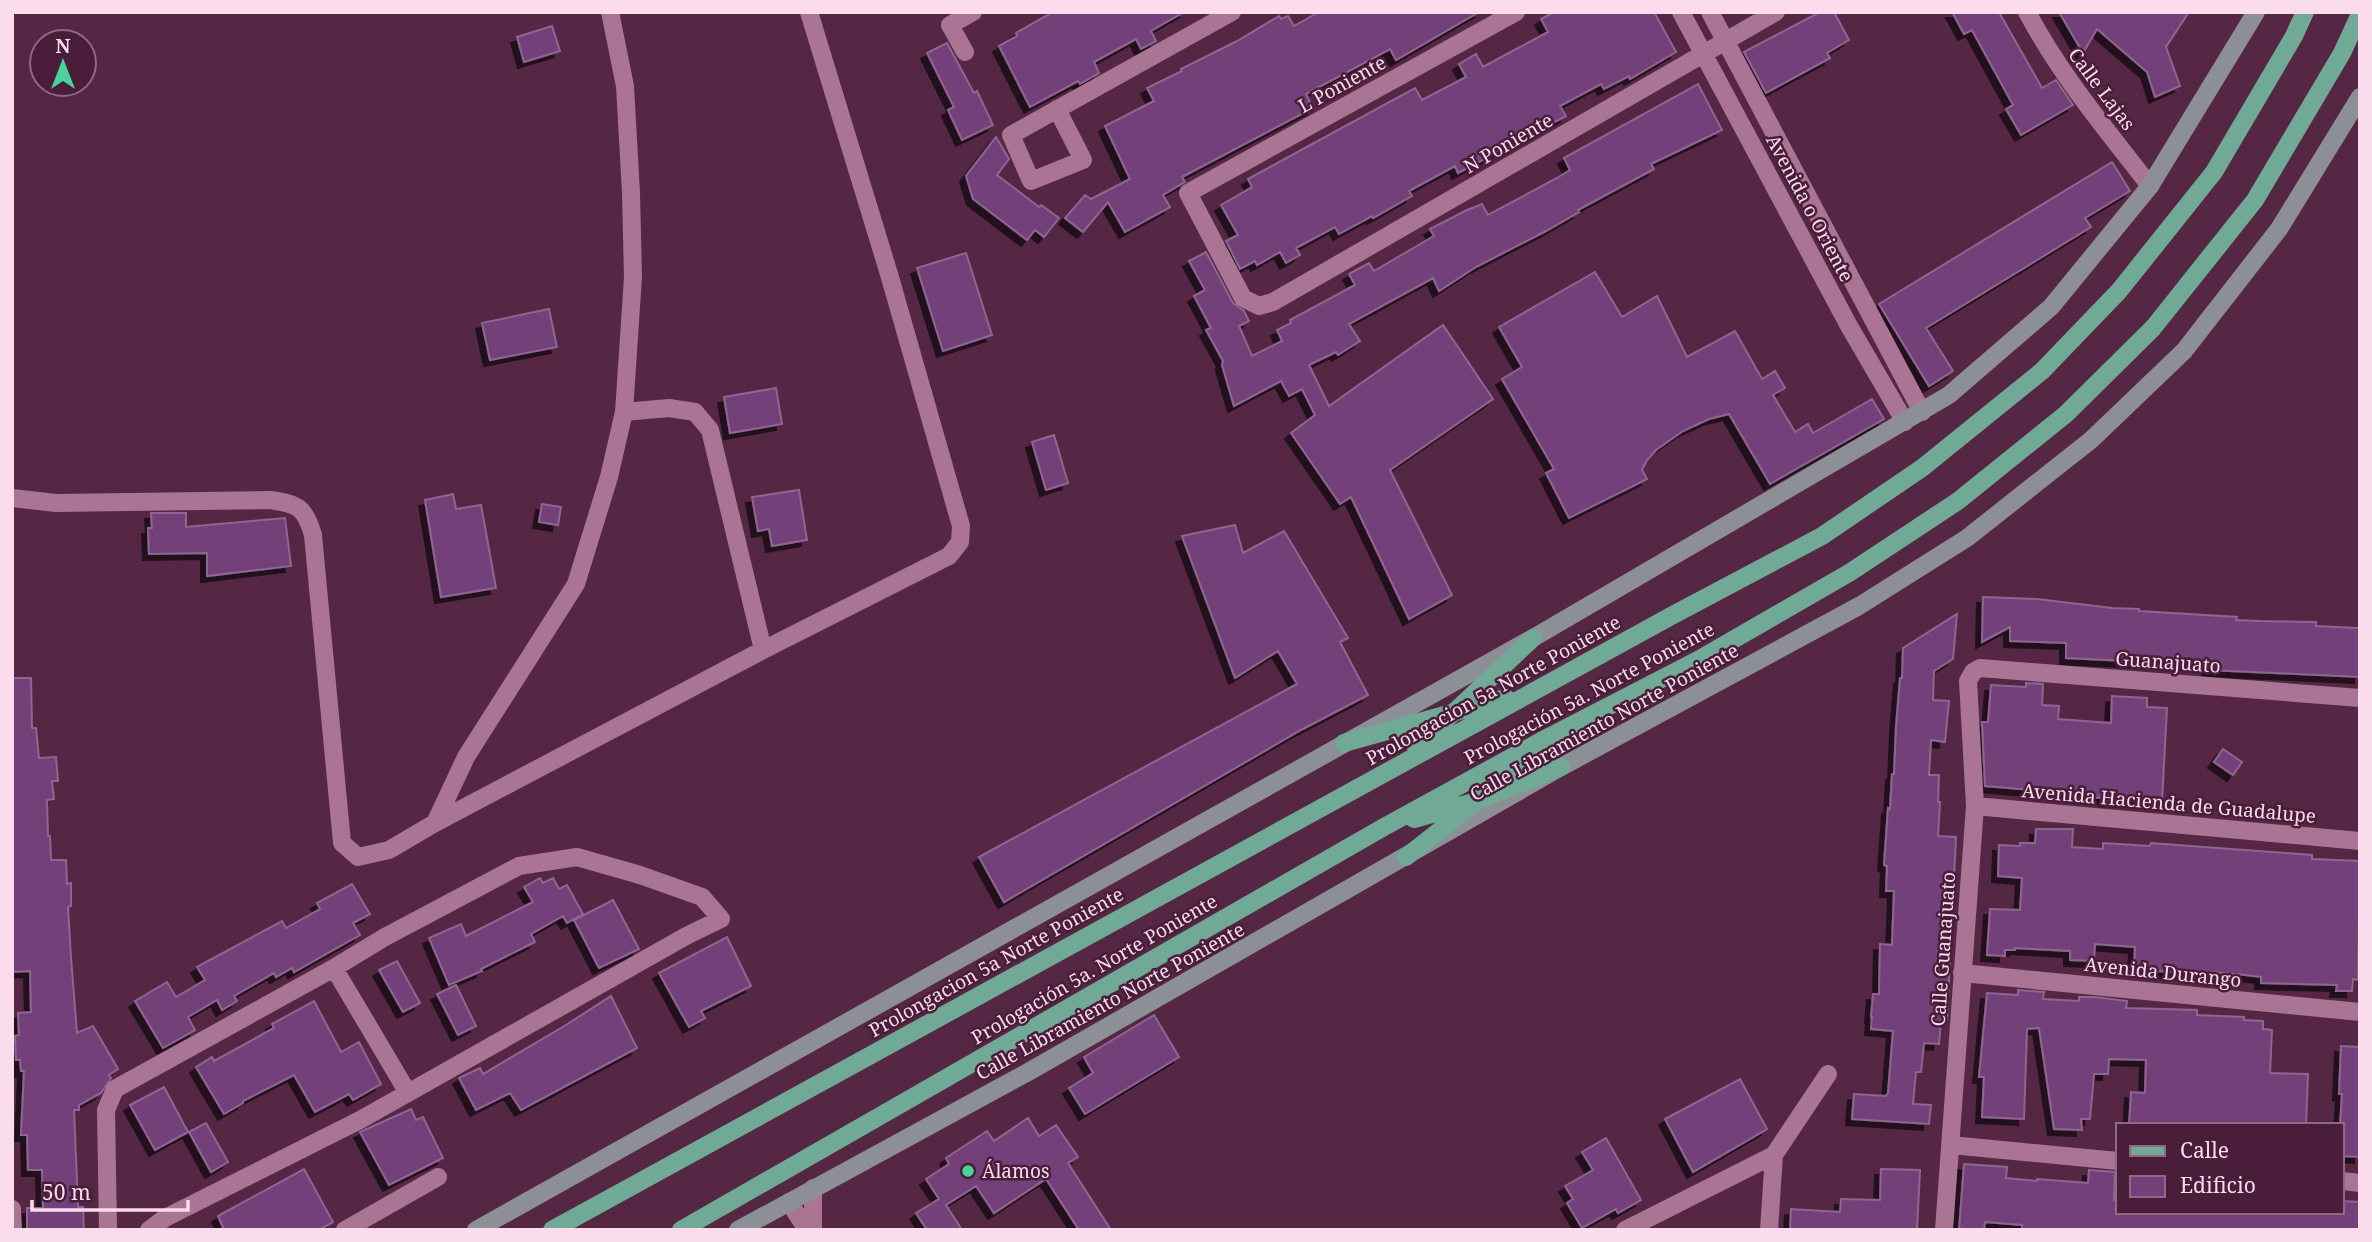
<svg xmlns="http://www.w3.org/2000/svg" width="2372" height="1242" viewBox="0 0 2372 1242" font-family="'Noto Serif',serif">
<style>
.building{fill:#734079;stroke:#8d6691;stroke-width:2;filter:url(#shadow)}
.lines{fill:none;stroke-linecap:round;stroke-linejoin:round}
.street{stroke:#aa7595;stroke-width:18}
.secondary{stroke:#8d8f96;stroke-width:18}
.primary{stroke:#70aa97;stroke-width:18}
.poi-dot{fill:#49d49c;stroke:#4a1d3a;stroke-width:2.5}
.labels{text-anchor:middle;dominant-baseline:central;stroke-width:5;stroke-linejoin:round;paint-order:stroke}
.street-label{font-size:19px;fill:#fadced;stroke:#4a1d3a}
.poi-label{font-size:19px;fill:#fadced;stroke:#4a1d3a;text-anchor:start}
</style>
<defs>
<filter id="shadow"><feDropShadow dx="-6" dy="6" stdDeviation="0" flood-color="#0009"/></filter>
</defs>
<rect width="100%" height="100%" fill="#552745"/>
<path class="building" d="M1053,12H1184L1151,31L1156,41L1141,49L1136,39L1094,62L1099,73L1080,84L1078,81L1030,107L999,46L1017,36L1016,33Z
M1319,12H1479L1396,60L1390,49L1306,94L1313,108L1182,177L1185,182L1163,195L1170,207L1125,232L1108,202L1083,232L1065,218L1085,195L1091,199L1130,179L1105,126L1154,101L1147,88L1182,71L1181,69L1237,41L1279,16L1281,19L1288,16L1294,26Z
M1554,12H1654L1676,52L1630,79L1629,76L1604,89L1601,84L1560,106L1566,116L1458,173L1455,166L1409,191L1412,196L1373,218L1372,216L1339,234L1335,227L1296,248L1300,255L1286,263L1280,252L1257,265L1255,261L1240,269L1226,241L1238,235L1221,205L1252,187L1248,179L1415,88L1422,100L1466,77L1459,64L1476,54L1483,67L1505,55L1548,32L1541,19Z
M1820,12H1834L1849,40L1827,53L1830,58L1766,93L1744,52Z
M1952,12H2004L2000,14L2042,88L2056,80L2073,105L2021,135L2006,109L2013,105L1972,30L1964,34Z
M2059,12H2189L2166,47L2180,86L2155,97L2147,72L2097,29L2083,53Z
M552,26L560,51L524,62L517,37Z
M947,43L974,93L977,91L993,125L962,140L948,110L954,107L927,53Z
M1698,84L1722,130L1651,164L1654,169L1578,210L1579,212L1546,231L1476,267L1439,291L1433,278L1349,324L1360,341L1338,355L1336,352L1309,365L1329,406L1443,325L1493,399L1390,470L1452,595L1409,619L1351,497L1340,504L1291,433L1315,415L1302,389L1289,396L1281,381L1234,406L1222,365L1223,361L1206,330L1211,328L1194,296L1205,290L1189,261L1206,252L1233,303L1244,311L1249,321L1239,326L1252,356L1282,341L1277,330L1291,323L1290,320L1355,285L1349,274L1369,263L1374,271L1434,236L1430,229L1467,210L1482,204L1488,215L1557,178L1570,170L1564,158Z
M996,137L1009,159L997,175L1039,207L1041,205L1059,218L1044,237L1035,230L1027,240L973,199L966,176Z
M2112,162L2130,191L2085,218L2091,227L1926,328L1953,371L1929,386L1879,304Z
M966,253L992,335L943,351L917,268Z
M1595,272L1622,317L1657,296L1687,357L1735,331L1762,379L1775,371L1785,388L1773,395L1795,432L1808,424L1813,433L1872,399L1884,419L1770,484L1729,414L1709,419L1683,431L1656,450L1647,460L1642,470L1647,479L1569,518L1546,473L1554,469L1502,379L1522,367L1499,327Z
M549,309L557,347L490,360L482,323Z
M776,388L782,424L730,433L724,397Z
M1054,435L1068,483L1046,490L1032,442Z
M799,490L807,540L772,546L769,529L758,531L752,497Z
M453,494L456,509L481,505L496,588L441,597L425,500Z
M542,504L561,507L558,525L539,522Z
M151,513H186V527L285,518L291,566L207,576V553L149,554L148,528H152Z
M1235,525L1243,553L1284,531L1348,638L1340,642L1368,695L1301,730L1004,902L979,857L1297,684L1278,651L1235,678L1182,536Z
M1983,597L2037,599L2112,608L2139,609V611L2237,617L2236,620L2259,621L2316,622V626L2358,628L2360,629V677L2208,670V665L2066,658V643L2010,641V627L1982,642Z
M1957,614L1953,659L1934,671L1933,700L1949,701L1945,742L1931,740L1929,775H1939L1938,802H1940L1938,836L1956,837L1947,1020H1941L1939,1044L1924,1043L1921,1072H1916L1913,1104L1931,1105L1929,1124L1852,1119L1854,1094L1886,1096L1888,1093L1893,1031L1871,1029L1872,1017H1871L1873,994H1879L1880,944L1892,945L1894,891H1886L1887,866L1884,865L1888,808L1890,809L1892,774H1894L1896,727L1900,678H1902L1903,648Z
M12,678H31L32,728H36L39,758L56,757L58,781H52L54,799L47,800L48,836H50L51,860H66L67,884L71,883V906L68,907L71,957L77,1033L93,1026L118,1069L109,1075L111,1078L101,1093L79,1105V1110H74L78,1207H83L84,1230H27V1208H43L42,1170H28L27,1135H21L24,1071H21L20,1060H16L15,1036L19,1035L18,1013L31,1012L30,971L12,972Z
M2026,683L2043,684L2042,705L2059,706L2058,719L2111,723L2112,696L2147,698V707L2167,708L2162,802L2105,800V798L2078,797V794L1985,786L1982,722H1988L1991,685L2026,687Z
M2223,749L2242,762L2233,775L2214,762Z
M2036,829H2073L2072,847L2103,849V843L2150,846L2151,843L2312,855V859L2360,861L2358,980L2353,979L2352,991H2336L2337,985L2261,983V977L2245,975L2211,972L2210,977L2193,976V974L2134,969L2135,947L2095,944L2094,961L2070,960V951L2015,948V950H2005V956L1987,955L1990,909L2020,910L2022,878L1998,876L1999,845L2020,846V843H2035Z
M540,878L543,883L553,878L559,889L567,885L583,914L567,923L563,916L531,934L535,942L481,969L482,971L449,985L429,938L461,924L466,936L533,902L524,887Z
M352,884L370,914L353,923L360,935L294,972L292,968L276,977L274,973L234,996L237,1001L222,1010L217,1000L188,1017L195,1030L163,1048L135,1001L167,982L176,997L205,980L197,967L282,921L286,928L320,909L317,903Z
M613,900L639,949L599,968L574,920Z
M727,937L751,986L701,1011L705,1018L689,1027L659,973Z
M397,961L420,1003L403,1012L379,970Z
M456,985L476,1026L458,1035L437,994Z
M2018,990L2044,992L2043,999L2079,1001V997H2095L2127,1001L2126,1008L2197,1010V1015L2244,1017V1020L2263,1021V1029L2272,1030L2270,1073L2308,1074L2306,1125H2129L2131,1092L2145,1093L2146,1060L2109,1059L2108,1074H2094L2090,1119H2081L2082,1130L2054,1129L2039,1028L2027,1029L2024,1119L1982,1117L1984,1077H1979L1987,993L2018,995Z
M611,996L637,1048L521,1110L510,1093L476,1110L459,1078L480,1068L483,1074L566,1025Z
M314,1001L341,1052L359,1042L381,1084L353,1100L349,1094L315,1112L294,1075L243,1101V1103L224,1114L196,1067L212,1057L214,1061L274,1028L272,1024Z
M1154,1015L1179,1057L1085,1114L1069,1088L1093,1073L1084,1057Z
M2341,1046L2360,1047V1157L2342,1156V1125H2340L2342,1094H2339Z
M1740,1079L1767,1129L1693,1172L1665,1119Z
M164,1087L188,1132L155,1150L130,1105Z
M411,1109L416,1120L423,1117L443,1158L389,1185L360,1132Z
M1028,1118L1039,1136L1056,1125L1078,1157L1068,1163L1111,1230H1079L1046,1179L994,1213L976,1186L946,1205L962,1230H927L916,1213L939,1199L926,1179L949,1164L946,1158L987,1131L994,1141Z
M206,1123L228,1162L211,1172L189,1132Z
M1606,1138L1641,1200L1618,1213L1616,1209L1582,1228L1567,1203L1573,1199L1565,1186L1593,1170L1582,1152Z
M1964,1164L2007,1167L2006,1178L2037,1181V1179L2088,1183L2089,1170L2115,1172L2114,1200L2118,1201V1212L2326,1213L2342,1212V1201L2360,1202V1230H2022V1225L1985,1222L1984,1230H1959Z
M304,1169L333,1222L319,1230H224L218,1216Z
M1881,1169L1920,1170L1917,1230H1790L1791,1209L1840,1212L1841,1199L1880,1200Z"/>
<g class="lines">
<path class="street" d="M1516,12L1188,193L1243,298L1259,306L1273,302L1776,12
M1681,12L1849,326L1905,422
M1710,12L1922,412
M2027,12C2061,76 2106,129 2150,186
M965,52L950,25L973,12
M1057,109L1083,160L1031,181L1011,135L1232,12
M624,412L669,408L695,412L710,430L763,650
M12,498L56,503L270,500C298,504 305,507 313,535L342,843L358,857L389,850L435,823L763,650L949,556L960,542L961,526L889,274L809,12
M1975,806L2360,841
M435,823L466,757L576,584L609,477L624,412L633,277L631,193L625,86L610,12
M334,968L408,1093
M1962,973L2360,1012
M1951,1145L2118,1161
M2342,1181L2360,1183
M813,1188V1230
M789,1202L807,1230
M12,1209L13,1230
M108,1230L106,1110L115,1089L334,968L385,937L519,866L577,857L640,875L702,897L721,919L688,935L360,1120L165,1218L149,1230
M345,1230L438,1177
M1625,1230L1774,1155
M1769,1230L1774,1155L1828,1074
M1944,1230L1975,806L1968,681L1973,672L1980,668L2360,698"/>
<path class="secondary" d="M476,1230L1533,638L1949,395L2051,307L2150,186L2256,12
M738,1230L1030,1071L1561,767L1859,606L1967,538L2091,440L2184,351L2279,229L2360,97"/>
<path class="primary" d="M1344,743L1506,698
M1416,748L1533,638
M1414,819L1477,801L1561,767
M1406,857L1477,801L1524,758
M552,1230L1673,615L1822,536L1922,468L2042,371L2119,291L2214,172L2294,36L2305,12
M681,1230L1384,827L1543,740L1698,660L1849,573L1958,501L2066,414L2153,328L2255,200L2342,53L2360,14"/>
</g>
<circle class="poi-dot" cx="968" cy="1171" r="7"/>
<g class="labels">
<g class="street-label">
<text transform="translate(1342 84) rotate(-29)">L Poniente</text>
<text transform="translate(2102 89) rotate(53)">Calle Lajas</text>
<text transform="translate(1508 143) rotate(-30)">N Poniente</text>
<text transform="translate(1810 208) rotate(62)">Avenida o Oriente</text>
<text transform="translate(2168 662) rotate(4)">Guanajuato</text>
<text transform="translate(1493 690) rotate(-29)">Prolongacion 5a Norte Poniente</text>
<text transform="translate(1589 693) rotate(-28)">Prologación 5a. Norte Poniente</text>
<text transform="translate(1604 722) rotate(-29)">Calle Libramiento Norte Poniente</text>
<text transform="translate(2169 803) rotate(5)">Avenida Hacienda de Guadalupe</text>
<text transform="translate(1943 949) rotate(-86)">Calle Guanajuato</text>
<text transform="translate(996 962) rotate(-29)">Prolongacion 5a Norte Poniente</text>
<text transform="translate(1094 969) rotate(-30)">Prologación 5a. Norte Poniente</text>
<text transform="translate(2163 972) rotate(6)">Avenida Durango</text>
<text transform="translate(1110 1001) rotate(-29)">Calle Libramiento Norte Poniente</text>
</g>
<g class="poi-label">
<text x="982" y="1171">Álamos</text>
</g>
</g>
<rect width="2372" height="1242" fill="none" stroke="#fadced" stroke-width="28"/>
<rect x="2116" y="1123" width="228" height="91" fill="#4a1d3a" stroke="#906982" stroke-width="2"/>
<rect x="2130" y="1146" width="35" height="10" fill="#70aa97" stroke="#906982" stroke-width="2"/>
<text x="2180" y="1158" font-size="21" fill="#fadced">Calle</text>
<rect x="2130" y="1176" width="35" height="21" fill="#734079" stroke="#906982" stroke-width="2"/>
<text x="2180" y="1193" font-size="21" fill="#fadced">Edificio</text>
<g transform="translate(63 63)"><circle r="33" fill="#4a1d3a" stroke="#906982" stroke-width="2"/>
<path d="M0-5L12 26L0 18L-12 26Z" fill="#49d49c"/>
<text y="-10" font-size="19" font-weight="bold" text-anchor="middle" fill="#fadced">N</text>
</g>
<path d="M32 1200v10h156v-10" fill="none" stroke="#fadced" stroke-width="3.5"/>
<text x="42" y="1200" font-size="21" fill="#fadced" stroke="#4a1d3a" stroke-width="5" paint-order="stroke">50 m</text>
</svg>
